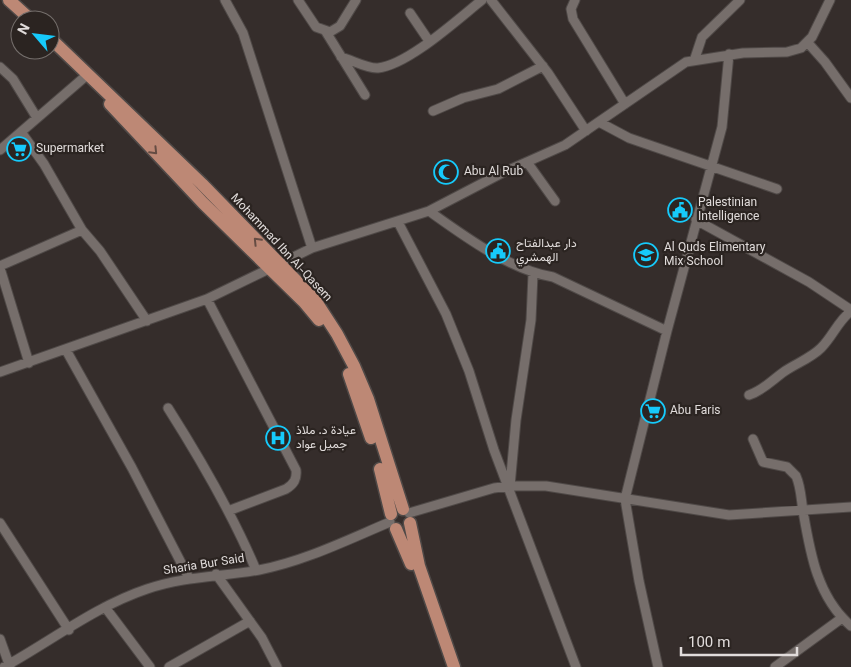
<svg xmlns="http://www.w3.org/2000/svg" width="851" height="667" viewBox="0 0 851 667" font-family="Georgia,Vazirmatn,serif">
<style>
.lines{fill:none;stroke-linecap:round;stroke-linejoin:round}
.street-casing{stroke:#4f4947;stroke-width:11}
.primary-casing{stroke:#4f4947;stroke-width:15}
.street{stroke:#766e6b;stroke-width:9}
.primary{stroke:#bd8875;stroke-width:12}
.oneway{stroke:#654c43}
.labels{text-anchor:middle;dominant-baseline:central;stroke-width:4.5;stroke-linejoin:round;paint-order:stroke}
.poi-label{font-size:12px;fill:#e1dcdb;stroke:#2b2421;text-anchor:start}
.street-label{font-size:12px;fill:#e1dcdb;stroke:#2b2421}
</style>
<rect width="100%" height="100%" fill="#352d2b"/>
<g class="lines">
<g class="street-casing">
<path id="street" d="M225,0L243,33L312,248
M298,0L316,27L330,32L340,26L356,0
M491,0L548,73L586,131
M575,0L571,9L573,19L625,104
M410,13L429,41
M326,32L365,95
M808,43L825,62L851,98
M341,57C352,60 368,69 378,68C408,65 458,19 482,0
M695,58L702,37L740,0
M0,67L13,79L37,118
M433,111L463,98L498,89L543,66
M599,122L629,138L777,189
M21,132L44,164L82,230L100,251L147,321
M0,150L87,75
M527,162L555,201
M429,211C464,236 510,270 553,277L667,331
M696,220L809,282L851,310
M398,222L446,314L469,371L494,450L576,667
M0,266L82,230
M0,268L29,363
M207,299L296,470C297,479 294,484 286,489L228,511
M66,350L132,468L189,578
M0,372L207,299L312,248L429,211L502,173L565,145L686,62L743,53L787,52L801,48L812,37L830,0
M749,395C764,390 772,380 785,371C797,363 811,358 821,348C833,336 838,321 851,311
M168,408C201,460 232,513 256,570
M753,439L763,462L787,467L796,476C801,487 801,499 803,511C810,552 817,597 851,626
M510,486L516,420L531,320L533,274
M409,513L494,488L510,486H546L729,515L851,507
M0,523L69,630
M216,574L262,638L277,667
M105,607L150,667
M0,639L10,667
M4,667C51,641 96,606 147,589C185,576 221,577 259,570C305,561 347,540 390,522
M169,667L250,621
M658,667L639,581L625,499L667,331L722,127L729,54
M775,667L842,618"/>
</g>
<g class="primary-casing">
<path id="primary" d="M9,0L31,20
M50,38L202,184L315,300L337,334L354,366L368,399L403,509
M110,104L203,203L304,302L319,320
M349,374L371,438
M380,469L391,514
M410,523L419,566L454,667
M396,529L411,564"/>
</g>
<use href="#street" class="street"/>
<use href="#primary" class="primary"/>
</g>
<defs><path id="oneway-chevron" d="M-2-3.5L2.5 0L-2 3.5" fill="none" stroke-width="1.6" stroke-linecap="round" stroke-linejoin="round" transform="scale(1.25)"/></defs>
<g class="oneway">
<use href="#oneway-chevron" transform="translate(154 151) rotate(46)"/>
<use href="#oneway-chevron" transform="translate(257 241) rotate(-134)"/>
</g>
<defs>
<g id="supermarket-ring" transform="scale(1.25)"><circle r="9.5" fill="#2b2421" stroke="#16cafb" stroke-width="1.5"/><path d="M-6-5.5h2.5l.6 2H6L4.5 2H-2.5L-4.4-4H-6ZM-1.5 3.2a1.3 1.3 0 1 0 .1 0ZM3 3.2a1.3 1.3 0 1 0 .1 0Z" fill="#16cafb"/></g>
<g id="mosque-ring" transform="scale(1.25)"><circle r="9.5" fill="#2b2421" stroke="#16cafb" stroke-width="1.5"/><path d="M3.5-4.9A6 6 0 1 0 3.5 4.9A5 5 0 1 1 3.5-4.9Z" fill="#16cafb"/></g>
<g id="civic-ring" transform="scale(1.25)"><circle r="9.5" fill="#2b2421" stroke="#16cafb" stroke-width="1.5"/><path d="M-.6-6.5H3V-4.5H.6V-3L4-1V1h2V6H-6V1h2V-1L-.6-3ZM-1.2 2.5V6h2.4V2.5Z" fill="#16cafb"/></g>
<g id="school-ring" transform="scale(1.25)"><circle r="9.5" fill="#2b2421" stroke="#16cafb" stroke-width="1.5"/><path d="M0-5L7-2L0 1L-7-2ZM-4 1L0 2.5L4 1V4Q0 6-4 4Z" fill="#16cafb"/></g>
<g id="hospital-ring" transform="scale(1.25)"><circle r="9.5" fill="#2b2421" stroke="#16cafb" stroke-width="1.5"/><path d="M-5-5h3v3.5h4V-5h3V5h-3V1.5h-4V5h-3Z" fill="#16cafb"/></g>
</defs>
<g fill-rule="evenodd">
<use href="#supermarket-ring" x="19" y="149"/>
<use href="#mosque-ring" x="446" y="172"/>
<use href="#civic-ring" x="680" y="210"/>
<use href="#civic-ring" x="498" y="251"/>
<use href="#school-ring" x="646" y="255"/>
<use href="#supermarket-ring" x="653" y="411"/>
<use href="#hospital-ring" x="278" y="438"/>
</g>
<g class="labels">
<g class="poi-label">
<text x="36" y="149">Supermarket</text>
<text x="464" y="172">Abu Al Rub</text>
<text x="698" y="203">Palestinian<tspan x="698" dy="14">Intelligence</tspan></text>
<text x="516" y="244">دار عبدالفتاح<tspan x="516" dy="14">الهمشري</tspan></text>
<text x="664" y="248">Al Quds Elimentary<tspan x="664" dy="14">Mix School</tspan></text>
<text x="670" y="411">Abu Faris</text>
<text x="296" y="431">عيادة د. ملاذ<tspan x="296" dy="14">جميل عواد</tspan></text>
</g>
<g class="street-label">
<text transform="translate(281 248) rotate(47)">Mohammad Ibn Al-Qasem</text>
<text transform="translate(204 565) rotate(-9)">Sharia Bur Said</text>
</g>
</g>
<g transform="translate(35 35) rotate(298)"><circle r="24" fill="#2b2421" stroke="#746e6b"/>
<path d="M0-4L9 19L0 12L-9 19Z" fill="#16cafb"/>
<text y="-8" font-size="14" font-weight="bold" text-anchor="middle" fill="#e1dcdb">N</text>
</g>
<path d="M681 647v8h116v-8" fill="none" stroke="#e1dcdb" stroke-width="2.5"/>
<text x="688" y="647" font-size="15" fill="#e1dcdb" stroke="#2b2421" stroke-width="4" paint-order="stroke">100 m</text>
</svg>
